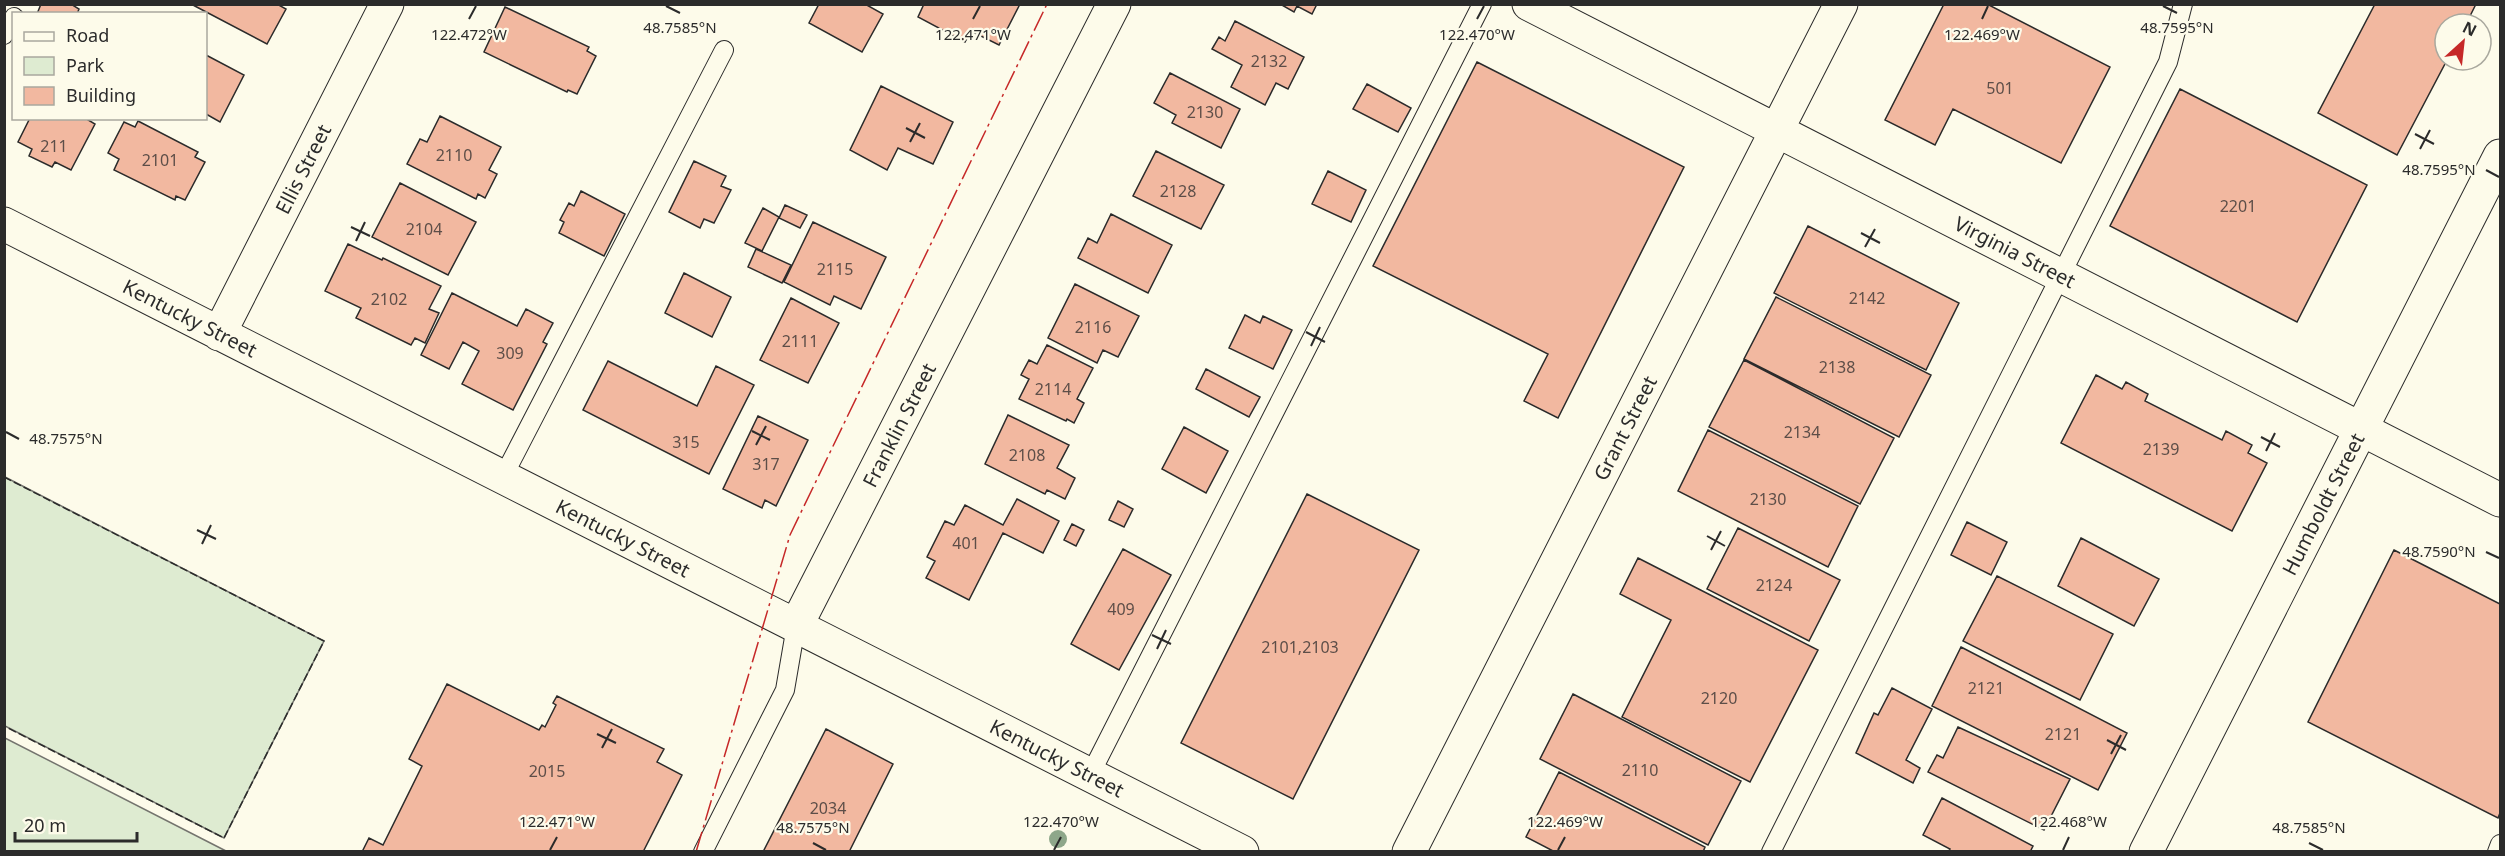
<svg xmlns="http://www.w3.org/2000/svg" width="2505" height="856" viewBox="0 0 2505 856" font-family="'Noto Sans',sans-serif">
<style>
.green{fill:#deebd1;stroke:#74746e;stroke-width:1.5}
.building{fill:#f2b8a0;stroke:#2b2b2b;stroke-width:1.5}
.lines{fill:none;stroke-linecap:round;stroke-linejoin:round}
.service-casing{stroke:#2b2b2b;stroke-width:20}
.minor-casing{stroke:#2b2b2b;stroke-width:35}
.service{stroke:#fdfbea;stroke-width:18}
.minor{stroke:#fdfbea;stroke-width:33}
.fence{stroke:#2b2b2b;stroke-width:1.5;stroke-dasharray:8 3;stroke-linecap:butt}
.power{stroke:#c62828;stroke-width:1.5;stroke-dasharray:21 4.5 3 4.5;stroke-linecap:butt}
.tree{fill:#8ea78a}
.ticks{fill:none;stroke:#2b2b2b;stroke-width:2}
.labels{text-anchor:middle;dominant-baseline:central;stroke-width:4.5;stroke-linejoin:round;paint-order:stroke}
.number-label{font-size:16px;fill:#5d4e48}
.street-label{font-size:20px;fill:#2b2b2b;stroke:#fdfbea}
.ticks-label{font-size:15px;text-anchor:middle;fill:#2b2b2b;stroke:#fdfbea;stroke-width:4.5;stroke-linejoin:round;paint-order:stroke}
</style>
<rect width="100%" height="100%" fill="#fdfbea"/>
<path class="green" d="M5,477L324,641L224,838L5,726Z
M4,738H5L226,851H5Z"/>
<path class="building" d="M41,4H71L79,9L77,14H37Z
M191,4H277L286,9L267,44Z
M819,4H865L883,14L862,52L809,23Z
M924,4H1020L999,45L971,31L965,42L918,17Z
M1280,4H1317L1312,14L1297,6L1294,12Z
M1944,4H1987L2110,67L2061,163L1953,109L1935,145L1885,120Z
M2375,4H2476L2466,24H2445V60H2447L2397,155L2318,113Z
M505,7L589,47L587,51L596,56L577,94L568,90L567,92L484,52Z
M1235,21L1304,57L1288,89L1276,83L1265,105L1231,87L1242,65L1212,49L1219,37L1225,41Z
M206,55L244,75L220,122L206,114Z
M1477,62L1684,167L1558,418L1524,401L1548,354L1373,266Z
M1170,73L1240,109L1221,148L1172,123L1176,115L1154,103Z
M1367,84L1411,108L1398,132L1353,109Z
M881,86L953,122L933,164L898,148L887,170L850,150Z
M2180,89L2367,185L2297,322L2110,226Z
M440,116L501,147L489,170L497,174L485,198L478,194L476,199L407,164L420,139L427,142Z
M30,118H85L95,124L71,170L55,162L52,167L29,156L32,149L18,142Z
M138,121L198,152L195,157L205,162L185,200L176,196L175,200L114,170L119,159L108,153L124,122L135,127Z
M1156,151L1224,185L1201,229L1133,196Z
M694,161L726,176L721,186L731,190L714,223L704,219L700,228L669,212Z
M1328,171L1366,190L1351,222L1312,204Z
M400,183L476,222L448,275L372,237Z
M581,191L625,214L604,256L559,233L564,222L560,220L569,203L574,206Z
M785,205L807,215L800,228L779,218Z
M763,208L779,217L762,251L745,243Z
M1111,214L1172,245L1148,293L1078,258L1088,238L1097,243Z
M813,222L886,257L861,309L834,296L830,305L784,282Z
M1808,226L1959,303L1926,370L1774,293Z
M348,244L382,260L383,258L441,286L429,309L439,313L425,343L415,338L411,345L356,318L361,308L325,291Z
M756,249L791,265L782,283L748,267Z
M684,273L731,297L712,337L665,313Z
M1075,284L1139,316L1118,357L1103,350L1097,363L1048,338Z
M452,293L517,326L526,309L553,323L543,342L547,344L513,410L462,384L479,351L463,342L449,369L421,355Z
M1776,297L1931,375L1899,437L1744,359Z
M791,298L839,323L808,383L760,360Z
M1245,315L1260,323L1263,316L1292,330L1273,369L1229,348Z
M1047,345L1093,368L1077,399L1084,403L1074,423L1067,419L1066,421L1019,399L1029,379L1021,375L1029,360L1037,364Z
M1744,360L1894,438L1860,504L1709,427Z
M608,361L697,406L716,366L754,385L709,474L583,410Z
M1206,369L1260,397L1249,417L1196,389Z
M2096,375L2122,389L2126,382L2148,394L2145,401L2222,440L2226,431L2252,445L2248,453L2267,463L2232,531L2061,443Z
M1008,415L1069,445L1057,468L1075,478L1065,499L1047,490L1045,494L985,464Z
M758,416L808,440L776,506L765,500L762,508L723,489Z
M1184,427L1228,451L1206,493L1162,469Z
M1708,430L1858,506L1828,567L1678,491Z
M1307,494L1419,550L1293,799L1181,743Z
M1017,499L1059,521L1043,553L1003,533L969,600L926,578L935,561L927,557L945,521L954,525L965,505L1003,525Z
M1118,501L1133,509L1124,527L1109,520Z
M1967,522L2007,542L1991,575L1951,555Z
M1072,524L1084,530L1076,546L1064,540Z
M1738,528L1840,580L1809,641L1707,589Z
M2081,538L2159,579L2134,626L2058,586Z
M1123,549L1171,575L1119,670L1071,644Z
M2394,550L2500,604V813L2498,818L2308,722Z
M1638,558L1818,650L1750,782L1622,717L1671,620L1620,594Z
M1997,576L2113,634L2080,700L1963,641Z
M1961,647L2127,733L2098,790L1932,706Z
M447,684L539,730L542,725L545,727L556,705L553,703L557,696L664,749L657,762L682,775L643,852H362L369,838L383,845L422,766L409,759Z
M1892,688L1932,709L1906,760L1920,768L1913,783L1856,753L1874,713L1878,715Z
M1573,694L1741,781L1708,845L1540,759Z
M1958,727L2070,779L2044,830L1928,772L1937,755L1943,758Z
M826,729L893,764L849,852H763Z
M1559,772L1705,847L1703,852H1555L1526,837Z
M1942,798L2033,846L2030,852H1948L1950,849L1923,835Z"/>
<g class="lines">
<g class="service-casing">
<path id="service" d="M4,35L14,17
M503,477L724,50
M1090,775L1482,4
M703,852L785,690L796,626
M1771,852L2168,62L2183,4
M2497,852L2500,844"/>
</g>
<g class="minor-casing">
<path id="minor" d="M1529,4L2500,500
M4,224L1242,852
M219,334L387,4
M796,626L1114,4
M1409,852L1841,4
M2146,852L2500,156"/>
</g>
<use href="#service" class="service"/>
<use href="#minor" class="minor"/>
<path class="fence" d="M4,477L324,641L224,838L4,726"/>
<path class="power" d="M696,852L790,535L1047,4"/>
</g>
<circle class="tree" cx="1058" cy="839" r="9"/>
<path class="ticks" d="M666,6L680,13M2163,6L2177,13M469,19L476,6M973,19L980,6M1477,19L1484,6M1982,19L1988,6M906,128L925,138M2415,134L2434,144M910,142L920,123M2420,149L2430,130M2486,170L2499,177M351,227L370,236M1861,233L1880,243M356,241L365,222M1865,247L1875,229M1306,332L1325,342M1311,346L1320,327M752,431L770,440M6,432L19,439M2261,437L2280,447M756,445L766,426M2266,451L2275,433M197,530L216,539M1707,536L1725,546M202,544L211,525M1711,550L1721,531M2486,552L2499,558M1152,635L1171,644M1157,649L1166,630M597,734L616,743M2107,740L2126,750M602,748L612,729M2111,754L2121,735M813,843L826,850M2309,843L2323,850M550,850L557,837M1054,850L1061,837M1558,850L1565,837M2063,850L2069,837"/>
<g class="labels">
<g class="number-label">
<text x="1269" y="61">2132</text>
<text x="2000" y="88">501</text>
<text x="1205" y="112">2130</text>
<text x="54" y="146">211</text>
<text x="454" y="155">2110</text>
<text x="160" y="160">2101</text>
<text x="1178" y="191">2128</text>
<text x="2238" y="206">2201</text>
<text x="424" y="229">2104</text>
<text x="835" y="269">2115</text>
<text x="1867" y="298">2142</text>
<text x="389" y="299">2102</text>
<text x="1093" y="327">2116</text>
<text x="800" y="341">2111</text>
<text x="510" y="353">309</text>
<text x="1837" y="367">2138</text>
<text x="1053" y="389">2114</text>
<text x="1802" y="432">2134</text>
<text x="686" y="442">315</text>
<text x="2161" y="449">2139</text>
<text x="1027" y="455">2108</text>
<text x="766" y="464">317</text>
<text x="1768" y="499">2130</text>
<text x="966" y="543">401</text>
<text x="1774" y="585">2124</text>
<text x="1121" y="609">409</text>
<text x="1300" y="647">2101,2103</text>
<text x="1986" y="688">2121</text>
<text x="1719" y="698">2120</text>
<text x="2063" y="734">2121</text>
<text x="1640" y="770">2110</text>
<text x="547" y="771">2015</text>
<text x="828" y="808">2034</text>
</g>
<g class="street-label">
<text transform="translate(303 169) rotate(-63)">Ellis Street</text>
<text transform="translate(2015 252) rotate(27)">Virginia Street</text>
<text transform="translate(190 318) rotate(27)">Kentucky Street</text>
<text transform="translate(899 425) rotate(-63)">Franklin Street</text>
<text transform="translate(1625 428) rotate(-63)">Grant Street</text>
<text transform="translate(2323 504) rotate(-63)">Humboldt Street</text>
<text transform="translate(623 538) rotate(27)">Kentucky Street</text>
<text transform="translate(1057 758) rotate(27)">Kentucky Street</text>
</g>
</g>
<g class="ticks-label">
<text x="680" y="33">48.7585°N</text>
<text x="2177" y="33">48.7595°N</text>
<text x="469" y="40">122.472°W</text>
<text x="973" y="40">122.471°W</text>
<text x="1477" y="40">122.470°W</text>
<text x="1982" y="40">122.469°W</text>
<text x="2439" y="175">48.7595°N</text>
<text x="66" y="444">48.7575°N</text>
<text x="2439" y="557">48.7590°N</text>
<text x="557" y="827">122.471°W</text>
<text x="1061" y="827">122.470°W</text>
<text x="1565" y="827">122.469°W</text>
<text x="2069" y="827">122.468°W</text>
<text x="813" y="833">48.7575°N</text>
<text x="2309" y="833">48.7585°N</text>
</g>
<rect width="2505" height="856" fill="none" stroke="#2b2b2b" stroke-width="12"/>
<rect x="12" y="12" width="195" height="108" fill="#fdfbea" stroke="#a9a89e" stroke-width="1.5"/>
<rect x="24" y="32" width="30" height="9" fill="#fdfbea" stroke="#a9a89e" stroke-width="1.5"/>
<text x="66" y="42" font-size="18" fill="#2b2b2b">Road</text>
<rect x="24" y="57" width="30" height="18" fill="#deebd1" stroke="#a9a89e" stroke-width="1.5"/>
<text x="66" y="72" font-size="18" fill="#2b2b2b">Park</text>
<rect x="24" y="87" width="30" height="18" fill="#f2b8a0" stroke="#a9a89e" stroke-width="1.5"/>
<text x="66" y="102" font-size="18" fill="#2b2b2b">Building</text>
<g transform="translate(2463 42) rotate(27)"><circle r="28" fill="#fdfbea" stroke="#a9a89e" stroke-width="1.5"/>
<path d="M0-4.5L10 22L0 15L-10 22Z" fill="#c62828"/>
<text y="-9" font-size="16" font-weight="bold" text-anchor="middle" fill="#2b2b2b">N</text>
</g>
<path d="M15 832v9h122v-9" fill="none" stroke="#2b2b2b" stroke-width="3"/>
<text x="24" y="832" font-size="18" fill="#2b2b2b" stroke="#fdfbea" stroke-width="4.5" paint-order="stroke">20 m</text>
</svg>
